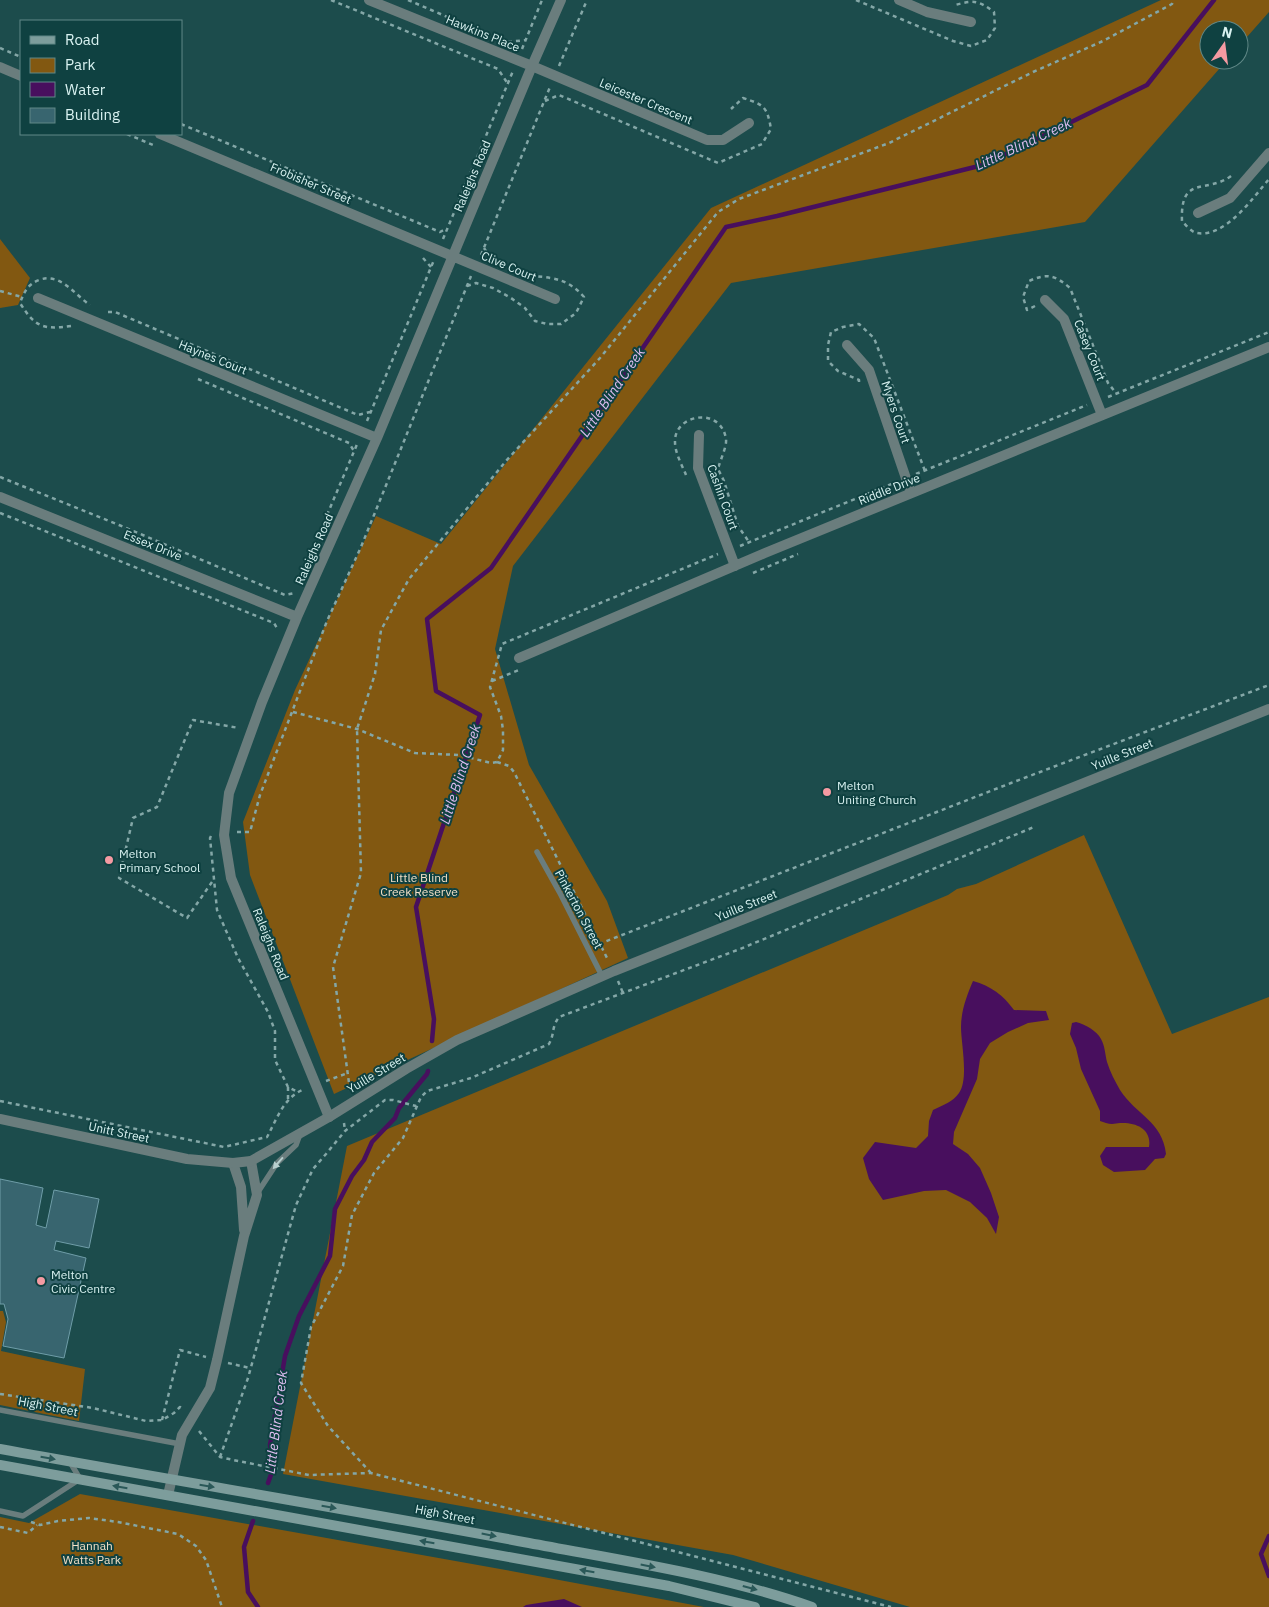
<svg xmlns="http://www.w3.org/2000/svg" width="1269" height="1607" viewBox="0 0 1269 1607" font-family="'IBM Plex Sans',sans-serif">
<style>
.green{fill:#825811}
.water{fill:#480f5e}
.lines{fill:none;stroke-linecap:round;stroke-linejoin:round}
.stream{stroke:#480f5e;stroke-width:4.5}
.building{fill:#38656f;stroke:#6f9da8}
.path{stroke:#84a7a7;stroke-width:2.5;stroke-dasharray:4 4;stroke-linecap:butt}
.service{stroke:#6a7d7d;stroke-width:5.5}
.minor{stroke:#6a7d7d;stroke-width:10}
.tertiary{stroke:#6a7d7d;stroke-width:10}
.secondary{stroke:#7d9d9c;stroke-width:10}
.oneway{fill:#b8cfce}
.oneway2{fill:#2a5858}
.poi-dot{fill:#f49aa2;stroke:#0f4141;stroke-width:2}
.labels{text-anchor:middle;dominant-baseline:central;stroke-width:4;stroke-linejoin:round;paint-order:stroke}
.street-label{font-size:12px;fill:#d9f2f1;stroke:#0f4141}
.poi-label{font-size:12px;fill:#d9f2f1;stroke:#0f4141;text-anchor:start}
.park-label{font-size:12px;fill:#f2dfc6;stroke:#0f4141}
.water-label{font-size:14px;font-style:italic;fill:#debdf0;stroke:#0f4141}
</style>
<rect width="100%" height="100%" fill="#1c4c4c"/>
<path class="green" d="M1161,0H1269V12L1239,46V30H1209V60H1227L1085,222L731,283L513,566L495,649L529,765L607,901L628,958L334,1094L250,875L243,822L295,690L376,516L441,544L711,208Z
M0,239L30,278L18,305L0,308Z
M1084,835L1172,1034L1269,997V1607H910L733,1555L283,1474L347,1146L948,895L957,889L976,884Z
M0,1311H3L6,1322L1,1351L85,1369L79,1421L0,1405Z
M80,1494L511,1571L704,1607H0V1517L29,1523Z"/>
<path class="water" d="M973,981C991,986 1003,995 1014,1010L1046,1011L1049,1020L1028,1023L1008,1032L990,1043L980,1059L977,1079L954,1132L953,1144L968,1154L980,1168L991,1193L999,1217L996,1234L987,1218L970,1202L946,1190L924,1191L883,1200L869,1179L863,1158L875,1142L916,1148L928,1136L929,1121L933,1110C943,1105 953,1102 959,1093C969,1079 961,1043 961,1027C961,1011 967,995 973,981Z
M1076,1022C1085,1024 1097,1031 1101,1039C1105,1046 1105,1054 1107,1062C1110,1072 1115,1081 1120,1090C1136,1115 1162,1121 1166,1154L1164,1158L1155,1159L1145,1170L1114,1172L1103,1165L1100,1156L1106,1147H1149C1152,1129 1136,1122 1120,1123C1117,1123 1115,1124 1112,1124C1108,1124 1104,1122 1100,1121V1111L1081,1069L1076,1048L1070,1034L1072,1023Z
M564,1599L582,1607H523L526,1605Z"/>
<g class="lines">
<path class="stream" d="M432,1041L434,1019L416,907L480,715L436,691L427,619L491,568L726,227L777,216L983,165L1147,85L1214,0
M268,1483L273,1469L270,1445L285,1356L299,1316L330,1256L335,1209L352,1176L364,1160L372,1142L395,1118L399,1108L427,1074L428,1071
M253,1521L244,1547L248,1592L258,1607
M1269,1536L1261,1554L1269,1576"/>
</g>
<path class="building" d="M0,1179L43,1188L36,1225L46,1228L54,1190L99,1199L89,1248L56,1241L54,1250L86,1258L64,1358L3,1346L8,1319L4,1304H0Z"/>
<g class="lines">
<path class="path" d="M331,0L498,69L508,84
M408,0L459,22
M856,0L953,41L971,46L987,40L995,28L994,12C978,0 974,0 955,5
M508,42L526,40
M0,48L21,57
M522,49L542,0
M559,66L587,0
M545,101L559,95L718,163L762,144L771,129C767,107 765,105 743,98L731,109
M181,124L440,232L446,229
M127,134L153,145
M1231,176C1207,194 1180,174 1182,221C1186,225 1191,232 1197,233C1225,238 1253,198 1269,179
M443,239L513,71
M484,248L490,257
M481,255L550,87
M423,258L431,267
M467,286L476,283L493,288L511,298L525,308L535,321L547,324H561L576,313L584,297C569,280 556,278 534,276
M0,291L22,297
M1035,306L1027,310L1023,297L1029,281C1047,273 1055,275 1070,288L1108,383L1116,393
M108,312H115L358,415L370,412
M71,326C43,330 35,327 20,303C24,292 28,284 39,280C60,272 75,295 90,305
M198,379L349,443L354,451
M859,382V380L838,371L828,361V345L831,332L843,327L859,324L874,338L925,471
M1108,397L1269,332
M367,421L434,260
M916,474L1087,405
M686,475C682,465 675,453 675,442C674,414 721,406 726,439C727,447 720,460 718,469L724,481L738,526L749,542
M0,477L119,525L285,595L295,593
M0,513L274,623L278,630
M327,515L358,442
M740,546L894,483
M753,573L798,554
M492,681L519,670
M293,712L357,729L415,753L459,755L491,763L497,762L503,750V730L501,716L490,687L502,644L718,554
M497,762L509,766L514,772L608,960
M237,832H250L260,795L327,621L361,547L471,276
M211,836L210,838L217,910L238,958L268,1012L275,1031V1060L288,1087
M212,882L187,918L119,878L133,818L157,807L193,720L239,728
M599,944L1011,783L1269,685
M618,981L623,993
M326,1081L348,1073
M350,1090L333,967L361,873L357,729L375,674L381,630L409,579L506,461L600,358L718,212L739,199L889,143L1033,72L1103,41L1172,4L1174,0
M288,1099V1087L296,1091
M0,1101L224,1147L267,1137C277,1119 284,1096 305,1089
M344,1123L345,1131
M228,1363L250,1368
M0,1394L93,1408L146,1421L162,1420L174,1413L180,1407L183,1410
M162,1420L180,1350L206,1357
M199,1431L220,1457L238,1461L309,1475L371,1473L891,1607
M220,1457L248,1378L296,1205L313,1169L326,1154L345,1131L385,1100H393L416,1106
M371,1473L328,1426L301,1383L311,1327L343,1266L352,1215L374,1173L403,1138L421,1097L427,1091L471,1078L549,1044C555,1033 551,1028 559,1017L740,949L1034,827
M31,1522L40,1525L58,1521L89,1518L118,1522L178,1534L196,1546L206,1560L222,1607
M0,1527L28,1533L37,1525"/>
<path class="service" d="M537,852L561,895L602,976
M258,1192L277,1163L296,1145L300,1134
M0,1410L180,1444
M0,1511L23,1516L80,1479L70,1462"/>
<path class="minor" d="M369,0L532,66L707,140H723L749,123
M899,0L927,12L971,22
M0,67L21,76
M160,134L555,299
M1198,213L1230,198L1269,153
M38,298L377,438
M1045,300L1064,319L1102,415
M847,345L869,370L911,493
M699,435L698,468L735,566
M0,497L297,617
M519,658L765,553L1269,347
M329,1117L231,878L224,835L229,793L262,702L297,617L377,438L532,66L561,0
M233,1163L241,1187L244,1230
M168,1495L182,1435L210,1388L217,1360L244,1236L257,1195L251,1161"/>
<path class="tertiary" d="M0,1119L187,1159L233,1163L251,1161L329,1117L406,1069L457,1040L614,971L1269,709"/>
<path class="secondary" d="M0,1449C176,1481 353,1510 529,1543C624,1561 721,1575 812,1607
M0,1465L669,1586L755,1607"/>
</g>
<defs><path id="oneway-solid" d="M-6-.8H1V-3.2L6.5 0L1 3.2V.8H-6Z" transform="scale(1.25)"/></defs>
<use class="oneway" href="#oneway-solid" transform="translate(278 1163) rotate(131)"/>
<g class="oneway2">
<use href="#oneway-solid" transform="translate(48 1458) rotate(10)"/>
<use href="#oneway-solid" transform="translate(207 1486) rotate(9)"/>
<use href="#oneway-solid" transform="translate(120 1487) rotate(-170)"/>
<use href="#oneway-solid" transform="translate(329 1507) rotate(10)"/>
<use href="#oneway-solid" transform="translate(489 1535) rotate(11)"/>
<use href="#oneway-solid" transform="translate(427 1542) rotate(-170)"/>
<use href="#oneway-solid" transform="translate(648 1566) rotate(11)"/>
<use href="#oneway-solid" transform="translate(587 1571) rotate(-170)"/>
<use href="#oneway-solid" transform="translate(750 1588) rotate(15)"/>
</g>
<g class="poi-dot">
<circle cx="827" cy="792" r="5"/>
<circle cx="109" cy="860" r="5"/>
<circle cx="41" cy="1281" r="5"/>
</g>
<g class="labels">
<g class="street-label">
<text transform="translate(483 33) rotate(22)">Hawkins Place</text>
<text transform="translate(646 101) rotate(23)">Leicester Crescent</text>
<text transform="translate(472 176) rotate(-67)">Raleighs Road</text>
<text transform="translate(311 183) rotate(23)">Frobisher Street</text>
<text transform="translate(509 266) rotate(23)">Clive Court</text>
<text transform="translate(1090 350) rotate(68)">Casey Court</text>
<text transform="translate(213 357) rotate(22)">Haynes Court</text>
<text transform="translate(896 412) rotate(71)">Myers Court</text>
<text transform="translate(889 489) rotate(-22)">Riddle Drive</text>
<text transform="translate(723 497) rotate(70)">Cashin Court</text>
<text transform="translate(153 545) rotate(22)">Essex Drive</text>
<text transform="translate(314 549) rotate(-66)">Raleighs Road</text>
<text transform="translate(1122 754) rotate(-22)">Yuille Street</text>
<text transform="translate(746 905) rotate(-22)">Yuille Street</text>
<text transform="translate(579 909) rotate(62)">Pinkerton Street</text>
<text transform="translate(271 944) rotate(68)">Raleighs Road</text>
<text transform="translate(376 1073) rotate(-31)">Yuille Street</text>
<text transform="translate(119 1132) rotate(12)">Unitt Street</text>
<text transform="translate(48 1406) rotate(11)">High Street</text>
<text transform="translate(445 1514) rotate(11)">High Street</text>
</g>
<g class="poi-label">
<text x="837" y="785">Melton<tspan x="837" dy="14">Uniting Church</tspan></text>
<text x="119" y="853">Melton<tspan x="119" dy="14">Primary School</tspan></text>
<text x="51" y="1274">Melton<tspan x="51" dy="14">Civic Centre</tspan></text>
</g>
<g class="park-label">
<text x="419" y="877">Little Blind<tspan x="419" dy="14">Creek Reserve</tspan></text>
<text x="92" y="1545">Hannah<tspan x="92" dy="14">Watts Park</tspan></text>
</g>
<g class="water-label">
<text transform="translate(1023 144) rotate(-25)">Little Blind Creek</text>
<text transform="translate(612 392) rotate(-56)">Little Blind Creek</text>
<text transform="translate(460 774) rotate(-72)">Little Blind Creek</text>
<text transform="translate(276 1422) rotate(-83)">Little Blind Creek</text>
</g>
</g>
<rect x="20" y="20" width="162" height="115" fill="#0f4141" stroke="#608887"/>
<rect x="30" y="36" width="25" height="8" fill="#7d9d9c" stroke="#608887"/>
<text x="65" y="45" font-size="15" fill="#d9f2f1">Road</text>
<rect x="30" y="58" width="25" height="15" fill="#825811" stroke="#608887"/>
<text x="65" y="70" font-size="15" fill="#d9f2f1">Park</text>
<rect x="30" y="82" width="25" height="15" fill="#480f5e" stroke="#608887"/>
<text x="65" y="95" font-size="15" fill="#d9f2f1">Water</text>
<rect x="30" y="108" width="25" height="15" fill="#38656f" stroke="#608887"/>
<text x="65" y="120" font-size="15" fill="#d9f2f1">Building</text>
<g transform="translate(1224 45) rotate(14)"><circle r="24" fill="#0f4141" stroke="#608887"/>
<path d="M0-4L9 19L0 12L-9 19Z" fill="#f49aa2"/>
<text y="-8" font-size="14" font-weight="bold" text-anchor="middle" fill="#d9f2f1">N</text>
</g>
</svg>
